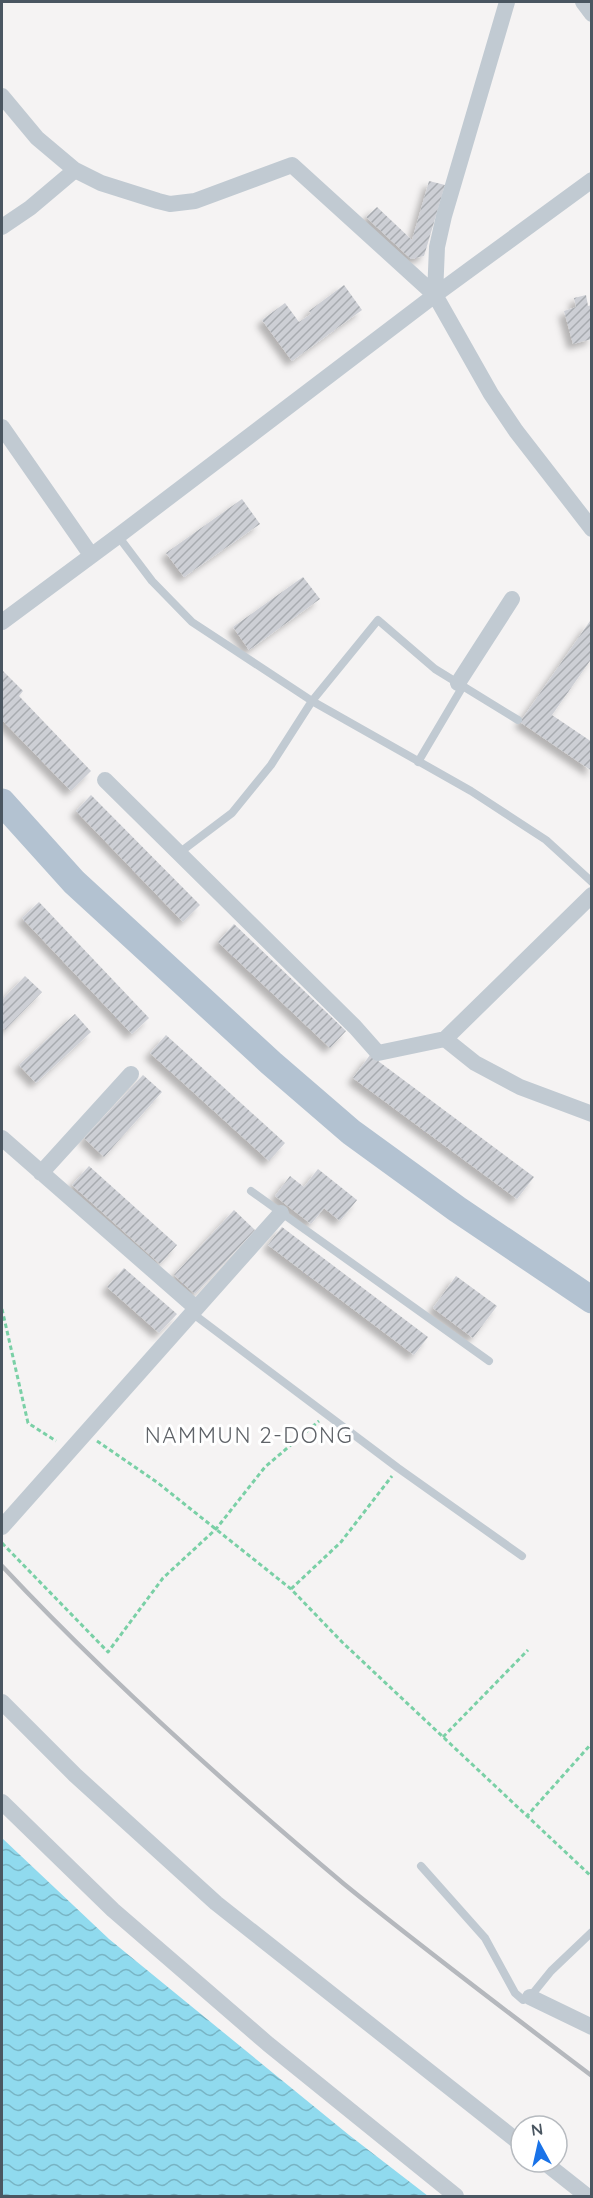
<svg xmlns="http://www.w3.org/2000/svg" width="593" height="2198" viewBox="0 0 593 2198" font-family="Quicksand,sans-serif">
<style>
.water{fill:url(#water-waves)}
.building{fill:url(#building-hatch);filter:url(#shadow)}
.lines{fill:none;stroke-linecap:round;stroke-linejoin:round}
.path{stroke:#7ad0a6;stroke-width:3;stroke-dasharray:4.5 3;stroke-linecap:butt}
.lane{stroke:#c1cad2;stroke-width:8}
.street{stroke:#c1cad2;stroke-width:16}
.primary{stroke:#b3c2d1;stroke-width:27}
.rail{stroke:#b5b8bd;stroke-width:4.5}
.labels{text-anchor:middle;dominant-baseline:central;stroke-width:6;stroke-linejoin:round;paint-order:stroke}
.neighbourhood-label{font-size:22px;letter-spacing:1.5px;fill:#5f6368;stroke:#fff}
</style>
<defs>
<pattern id="water-waves" width="16" height="10" patternUnits="userSpaceOnUse" patternTransform="scale(1.5)"><rect width="16" height="10" fill="#90daee"/><path d="M0 5q4-4 8 0t8 0" fill="none" stroke="#78b4c4"/></pattern>
<pattern id="building-hatch" width="6" height="6" patternUnits="userSpaceOnUse" patternTransform="scale(1.5)"><rect width="6" height="6" fill="#cdcfd5"/><path d="M-1 1l2-2M0 6l6-6M5 7l2-2" fill="none" stroke="#a8abb0"/></pattern>
<filter id="shadow"><feDropShadow dx="-5.5" dy="5.5" stdDeviation="3" flood-color="#0004"/></filter>
</defs>
<rect width="100%" height="100%" fill="#f5f3f3"/>
<path class="water" d="M2,1838L109,1939L349,2135L428,2196H2Z"/>
<path class="building" d="M429,181L445,185L424,256L411,259L366,217L377,207L412,240Z
M344,285L362,310L292,361L262,320L285,303L299,322L311,314L309,311Z
M586,295L588,306L592,305V339L573,344L564,311L576,307L574,298Z
M242,499L260,524L184,577L166,553Z
M303,577L320,599L249,650L233,627Z
M590,621L592,658L552,715L592,742V771L520,722Z
M2,670L23,691L19,696L91,771L71,791L2,720Z
M91,795L200,905L183,922L76,811Z
M39,902L149,1018L132,1034L22,918Z
M234,924L346,1031L330,1048L218,942Z
M25,976L42,992L5,1030L2,1027V1000Z
M75,1014L91,1032L36,1083L19,1065Z
M166,1035L285,1143L269,1161L150,1053Z
M370,1055L534,1177L517,1199L353,1078Z
M143,1075L162,1092L104,1157L84,1138Z
M89,1166L177,1245L160,1264L72,1185Z
M318,1169L357,1200L340,1221L324,1208L311,1224L275,1196L290,1176L304,1187Z
M234,1210L255,1230L195,1294L174,1275Z
M282,1227L428,1337L414,1355L268,1245Z
M124,1268L177,1314L159,1333L107,1287Z
M456,1276L497,1306L473,1338L433,1308Z"/>
<g class="lines">
<path class="path" d="M2,1309L28,1423L56,1441
M97,1441L158,1483L291,1589L342,1642L592,1877
M2,1543L108,1652L163,1578L216,1529L265,1467L319,1421
M291,1589L341,1542L392,1476
M443,1737L528,1650
M526,1817L592,1743"/>
<path class="lane" d="M118,536L152,581L192,622L312,701L471,791L546,840L592,882
M418,762L463,686
M179,853L232,813L271,765L312,701L378,620L435,669L518,720
M251,1191L489,1361
M192,1313L398,1468L522,1556
M421,1866L485,1938L515,1993L523,2000L530,1997L551,1971L592,1932"/>
<path class="street" d="M583,2L592,14
M2,96L37,138L75,170L101,183L158,201L170,204L195,201L292,165L435,295L491,394L516,431L592,529
M2,227L30,208L75,170
M435,295L437,247L444,216L507,2
M2,427L91,555
M2,622L118,536L435,295L592,180
M458,683L512,599
M105,780L355,1027L378,1053L445,1039L592,895
M445,1039L475,1063L520,1087L592,1114
M2,1138L196,1308
M41,1173L131,1074
M2,1527L281,1213
M2,1702L75,1775L216,1903L521,2144
M2,1802L113,1910L268,2044L456,2196
M530,1997L592,2027
M544,2162L587,2196"/>
<path class="primary" d="M2,802L74,882L271,1063L351,1132L457,1209L592,1300"/>
<path class="rail" d="M2,1566C108,1679 225,1784 344,1884C425,1950 509,2013 592,2076"/>
</g>
<g class="labels">
<g class="neighbourhood-label">
<text x="249" y="1435">NAMMUN 2-DONG</text>
</g>
</g>
<rect width="593" height="2198" fill="none" stroke="#4a5661" stroke-width="6"/>
<g transform="translate(539 2144) rotate(352)"><circle r="28" fill="#ffffff" stroke="#b7bbc0" stroke-width="1.5"/>
<path d="M0-4.5L10 22L0 15L-10 22Z" fill="#1a73e8"/>
<text y="-9" font-size="16" font-weight="bold" text-anchor="middle" fill="#4a5661">N</text>
</g>
</svg>
